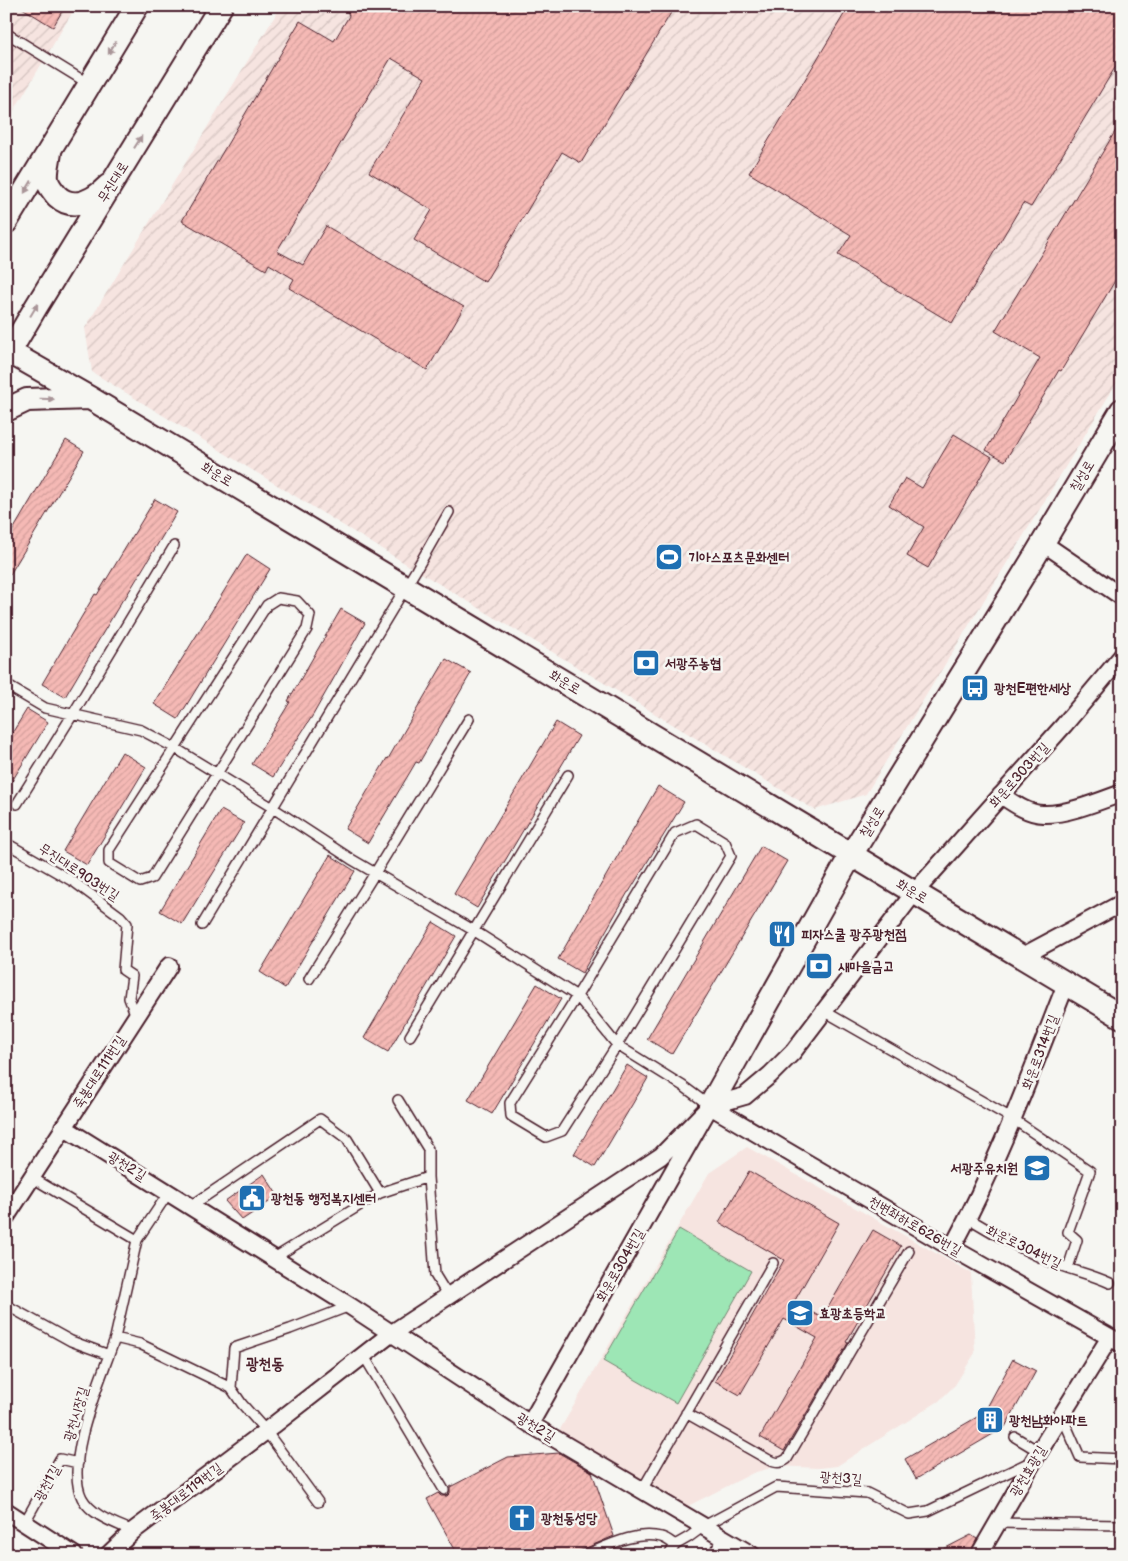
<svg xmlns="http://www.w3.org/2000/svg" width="1128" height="1561" viewBox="0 0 1128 1561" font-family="'Balsamiq Sans','Poor Story',sans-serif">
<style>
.built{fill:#f6e4e0}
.industrial{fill:url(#industrial-furrows)}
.green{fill:#9de6b5;stroke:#748270}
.building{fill:url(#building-hatch);stroke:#4a1f2b}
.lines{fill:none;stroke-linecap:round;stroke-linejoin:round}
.lane-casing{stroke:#4a1f2b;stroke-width:12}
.street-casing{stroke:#4a1f2b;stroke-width:20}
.secondary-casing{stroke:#4a1f2b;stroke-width:26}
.lane{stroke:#f6f6f2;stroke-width:9}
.street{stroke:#f6f6f2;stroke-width:16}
.secondary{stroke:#f6f6f2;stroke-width:22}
.oneway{fill:#a99598}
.labels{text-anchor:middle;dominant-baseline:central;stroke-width:5;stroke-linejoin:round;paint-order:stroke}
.street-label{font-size:14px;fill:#4a1f2b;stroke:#f6f6f2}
.poi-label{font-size:14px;font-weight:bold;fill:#4a1f2b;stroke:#f6f6f2;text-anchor:start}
.quarter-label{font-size:16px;font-weight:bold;fill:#4a1f2b;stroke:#f6f6f2}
</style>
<defs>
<pattern id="industrial-furrows" width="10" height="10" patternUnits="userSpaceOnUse" patternTransform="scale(1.25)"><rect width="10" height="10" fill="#f6e4e0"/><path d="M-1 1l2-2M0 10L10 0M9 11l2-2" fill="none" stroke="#d4c3c0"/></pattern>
<pattern id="building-hatch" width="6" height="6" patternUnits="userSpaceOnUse" patternTransform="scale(1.25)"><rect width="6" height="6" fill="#f5b9b5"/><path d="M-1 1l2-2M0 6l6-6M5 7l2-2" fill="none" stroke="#d49f9c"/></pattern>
</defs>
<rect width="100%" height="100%" fill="#f6f6f2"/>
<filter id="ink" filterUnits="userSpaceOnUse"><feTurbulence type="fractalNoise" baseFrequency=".02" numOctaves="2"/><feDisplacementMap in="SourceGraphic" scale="10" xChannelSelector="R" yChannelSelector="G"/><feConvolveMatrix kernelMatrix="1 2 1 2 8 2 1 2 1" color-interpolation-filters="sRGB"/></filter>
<g filter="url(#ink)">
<path class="built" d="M747,1147L971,1273L975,1353L955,1385L939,1401L837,1466L819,1468L777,1466L753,1473L688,1506L559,1431L709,1173Z"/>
<path class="industrial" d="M6,6H76L6,124Z
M281,6H1122V374L866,794L815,810L416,570L92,372L85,328Z"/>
<path class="green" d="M679,1229L751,1271L676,1403L603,1361Z"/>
<path class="building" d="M19,6H65L53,27Z
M346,6H675L581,163L562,152L485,282L414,240L432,210L369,172L425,78L391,58L277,251L303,265L326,226L464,307L427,370L289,288L294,279L269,264L266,270L182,221L300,21L334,41L349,16Z
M849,6H1122V56L1031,207L1023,203L952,323L838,255L851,235L749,173Z
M1122,120V269L1061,371L1059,370L1005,461L986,450L1040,358L995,331Z
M954,434L992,457L928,568L907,556L924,527L889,505L905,478L922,488Z
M66,440L84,451L6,581V542Z
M155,499L177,512L124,600L123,599L65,697L42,684L95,594L97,595Z
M247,554L270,569L178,719L154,704Z
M341,609L365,623L313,715L273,777L252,764L290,702L288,701Z
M446,659L471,673L419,763L416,762L368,843L345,829L387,758L388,759Z
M27,709L48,722L6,791V743Z
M556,722L579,736L477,908L454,894Z
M122,752L146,767L87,865L63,851Z
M658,786L684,802L629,892H628L582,973L558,959Z
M221,810L244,823L182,924L160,911Z
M761,846L787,861L672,1054L647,1039Z
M330,855L355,871L285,988L260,972Z
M433,922L456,936L388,1052L364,1038Z
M537,984L561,999L492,1114L468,1100Z
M627,1065L648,1078L595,1167L574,1154Z
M749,1171L839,1223L794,1302L822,1318L873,1230L901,1246L846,1342L848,1343L784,1451L760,1437L817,1338L784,1319L740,1395L715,1381L784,1260L719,1222Z
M264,1174L278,1196L242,1220L225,1201Z
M1013,1359L1036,1371L1005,1427L916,1479L905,1459L984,1413Z
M559,1453L592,1472L614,1536L570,1555H458L427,1499L438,1493L441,1496H447L450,1493V1487L508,1457Z
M971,1535L977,1539L969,1555H932Z"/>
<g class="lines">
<g class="lane-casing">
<path id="lane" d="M6,33L89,84
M278,598L297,601L310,615L307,629L152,878L140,882L109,863V850L267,605Z
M6,685L45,708L141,730L175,748L273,808L351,859L473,930L577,996L617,1045L683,1086L710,1106
M17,804L73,714L174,546
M696,824L725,842L731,856L617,1045L562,1131L546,1137L511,1116L510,1103L577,996L675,833Z
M6,843L74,882L120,916L127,924L123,970L132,976L129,998L136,1016
M202,925L416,570L449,512
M309,979L375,873L469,719
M824,1011L1013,1119L1090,1171L1068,1232L1077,1240L1068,1268
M410,1036L568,775
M398,1100L428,1149V1177L435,1275L448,1296
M31,1177L137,1240
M191,1206L320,1119L347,1139L380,1193
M968,1218C995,1234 1022,1250 1051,1262C1070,1270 1091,1274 1110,1283
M274,1258L380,1193L428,1177
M6,1305L71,1341L109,1355
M115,1338L137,1240L169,1192
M364,1356L444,1490
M231,1388L234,1348L290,1329L350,1306
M686,1413L769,1460C776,1463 780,1464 787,1459L909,1251
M1062,1416L1080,1457L1122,1459
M1015,1437L1040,1452
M642,1490L773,1263
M25,1522L60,1459L78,1463
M998,1523L1122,1525
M133,1531C115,1523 92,1516 82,1498C63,1461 103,1375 115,1338L140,1344L231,1388L242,1404L266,1431L318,1502
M585,1555C609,1545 635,1531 661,1537C666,1538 671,1542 675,1545L689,1537L704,1526L776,1487L867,1493L909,1514L928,1511L1030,1462
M669,1555L675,1545"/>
</g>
<g class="street-casing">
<path id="street" d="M1043,543L1122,597
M1001,795C1013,803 1028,814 1043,814C1066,815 1100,801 1122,793
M1021,957L1122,903
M63,1127L350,1306L530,1424L752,1555
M6,1217L169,966
M952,1248C998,1163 1031,1073 1066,984
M530,1424L710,1106L952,1248L1122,1344
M6,1511L74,1555
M108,1555L133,1531L266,1431L392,1333L661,1156L710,1106L745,1096L770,1075L793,1052L914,893L1064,725L1122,656
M717,1555L726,1540
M979,1555L1034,1460L1110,1337"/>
</g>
<g class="secondary-casing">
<path id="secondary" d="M50,152C49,161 46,170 47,179C48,186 53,191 57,196C74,212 95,199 108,186
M6,222L137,6
M6,350L90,398L1122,1017
M6,358L36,307L221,6
M6,410L27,400L90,398
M710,1106L851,855L1035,556L1122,410"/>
</g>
<use href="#lane" class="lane"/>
<use href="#street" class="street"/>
<use href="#secondary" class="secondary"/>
</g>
<defs><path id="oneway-solid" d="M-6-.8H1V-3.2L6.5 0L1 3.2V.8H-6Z" transform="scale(1.25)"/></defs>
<g class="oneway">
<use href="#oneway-solid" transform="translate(112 48) rotate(121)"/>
<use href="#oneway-solid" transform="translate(138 142) rotate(-58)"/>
<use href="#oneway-solid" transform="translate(28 187) rotate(121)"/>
<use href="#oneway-solid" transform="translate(34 310) rotate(-59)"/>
<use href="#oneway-solid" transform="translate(47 399) rotate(1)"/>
</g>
</g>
<defs>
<g id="stadium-square" transform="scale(1.4375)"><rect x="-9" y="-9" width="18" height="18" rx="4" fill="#1f6fb2" stroke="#f6f6f2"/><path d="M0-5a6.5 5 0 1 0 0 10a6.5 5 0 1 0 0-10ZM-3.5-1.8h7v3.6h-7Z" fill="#fff"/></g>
<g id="bank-square" transform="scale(1.4375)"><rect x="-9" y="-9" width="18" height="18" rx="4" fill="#1f6fb2" stroke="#f6f6f2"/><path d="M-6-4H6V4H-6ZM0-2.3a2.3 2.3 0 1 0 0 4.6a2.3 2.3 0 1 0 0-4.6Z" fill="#fff"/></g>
<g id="bus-square" transform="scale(1.4375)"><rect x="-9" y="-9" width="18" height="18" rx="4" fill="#1f6fb2" stroke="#f6f6f2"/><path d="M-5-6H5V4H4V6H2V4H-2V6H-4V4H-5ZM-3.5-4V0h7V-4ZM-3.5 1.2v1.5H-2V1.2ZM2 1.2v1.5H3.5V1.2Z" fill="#fff"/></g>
<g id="restaurant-square" transform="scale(1.4375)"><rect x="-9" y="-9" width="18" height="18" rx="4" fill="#1f6fb2" stroke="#f6f6f2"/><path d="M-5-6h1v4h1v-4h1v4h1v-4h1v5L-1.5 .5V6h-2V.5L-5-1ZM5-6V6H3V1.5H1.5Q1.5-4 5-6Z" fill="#fff"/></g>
<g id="school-square" transform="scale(1.4375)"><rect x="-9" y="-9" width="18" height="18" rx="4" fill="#1f6fb2" stroke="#f6f6f2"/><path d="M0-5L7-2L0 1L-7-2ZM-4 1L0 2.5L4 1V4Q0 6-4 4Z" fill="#fff"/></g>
<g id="civic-square" transform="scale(1.4375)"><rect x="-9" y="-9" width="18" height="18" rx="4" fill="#1f6fb2" stroke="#f6f6f2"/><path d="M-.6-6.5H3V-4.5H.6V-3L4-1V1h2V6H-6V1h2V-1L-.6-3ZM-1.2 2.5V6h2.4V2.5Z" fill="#fff"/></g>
<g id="building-square" transform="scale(1.4375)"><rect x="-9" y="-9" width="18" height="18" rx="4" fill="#1f6fb2" stroke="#f6f6f2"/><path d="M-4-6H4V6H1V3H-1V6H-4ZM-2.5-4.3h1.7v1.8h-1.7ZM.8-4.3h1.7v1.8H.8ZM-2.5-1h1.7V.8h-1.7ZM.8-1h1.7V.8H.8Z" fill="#fff"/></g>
<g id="church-square" transform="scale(1.4375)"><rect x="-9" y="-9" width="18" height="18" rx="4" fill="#1f6fb2" stroke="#f6f6f2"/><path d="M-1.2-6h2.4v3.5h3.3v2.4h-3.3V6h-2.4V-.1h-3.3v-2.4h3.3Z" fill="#fff"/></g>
</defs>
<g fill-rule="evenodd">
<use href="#stadium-square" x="669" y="557"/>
<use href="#bank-square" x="646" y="663"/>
<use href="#bus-square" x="975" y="688"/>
<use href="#restaurant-square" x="782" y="934"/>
<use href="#bank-square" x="819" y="966"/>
<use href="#school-square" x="1037" y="1168"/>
<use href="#civic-square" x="252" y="1198"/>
<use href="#school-square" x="800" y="1313"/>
<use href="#building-square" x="990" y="1420"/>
<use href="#church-square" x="522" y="1518"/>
</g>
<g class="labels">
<g class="street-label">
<text transform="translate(113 182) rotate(-58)">무진대로</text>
<text transform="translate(217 474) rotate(31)">화운로</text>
<text transform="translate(1082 476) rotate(-59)">칠성로</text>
<text transform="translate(565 682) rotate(31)">화운로</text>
<text transform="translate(1019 775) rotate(-48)">화운로303번길</text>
<text transform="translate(872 822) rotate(-58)">칠성로</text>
<text transform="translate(79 872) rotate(33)">무진대로903번길</text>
<text transform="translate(912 891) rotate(31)">화운로</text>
<text transform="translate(1040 1052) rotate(-69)">화운로314번길</text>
<text transform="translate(99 1072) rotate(-57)">죽봉대로111번길</text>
<text transform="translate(127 1166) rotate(32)">광천2길</text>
<text transform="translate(915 1226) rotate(30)">천변좌하로626번길</text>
<text transform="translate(1024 1247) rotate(26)">화운로304번길</text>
<text transform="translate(620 1265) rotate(-60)">화운로304번길</text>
<text transform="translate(76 1414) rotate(-74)">광천시장길</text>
<text transform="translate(536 1427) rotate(32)">광천2길</text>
<text transform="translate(1028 1471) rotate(-59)">광천효광길</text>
<text transform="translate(841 1478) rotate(5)">광천3길</text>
<text transform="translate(47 1483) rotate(-61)">광천1길</text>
<text transform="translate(186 1492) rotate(-37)">죽봉대로119번길</text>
</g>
<g class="poi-label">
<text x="688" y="557">기아스포츠문화센터</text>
<text x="665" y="663">서광주농협</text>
<text x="994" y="688">광천E편한세상</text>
<text x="801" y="934">피자스쿨 광주광천점</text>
<text x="838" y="966">새마을금고</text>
<text x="1018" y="1168" text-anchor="end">서광주유치원</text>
<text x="271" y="1198">광천동 행정복지센터</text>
<text x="819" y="1313">효광초등학교</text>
<text x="1009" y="1420">광천남화아파트</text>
<text x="541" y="1518">광천동성당</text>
</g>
<g class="quarter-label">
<text x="265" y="1364">광천동</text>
</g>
</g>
<rect width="1128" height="1561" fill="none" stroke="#f6f6f2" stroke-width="25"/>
<rect x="12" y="12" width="1103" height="1536" fill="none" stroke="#4a1f2b" stroke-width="2" filter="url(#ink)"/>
</svg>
